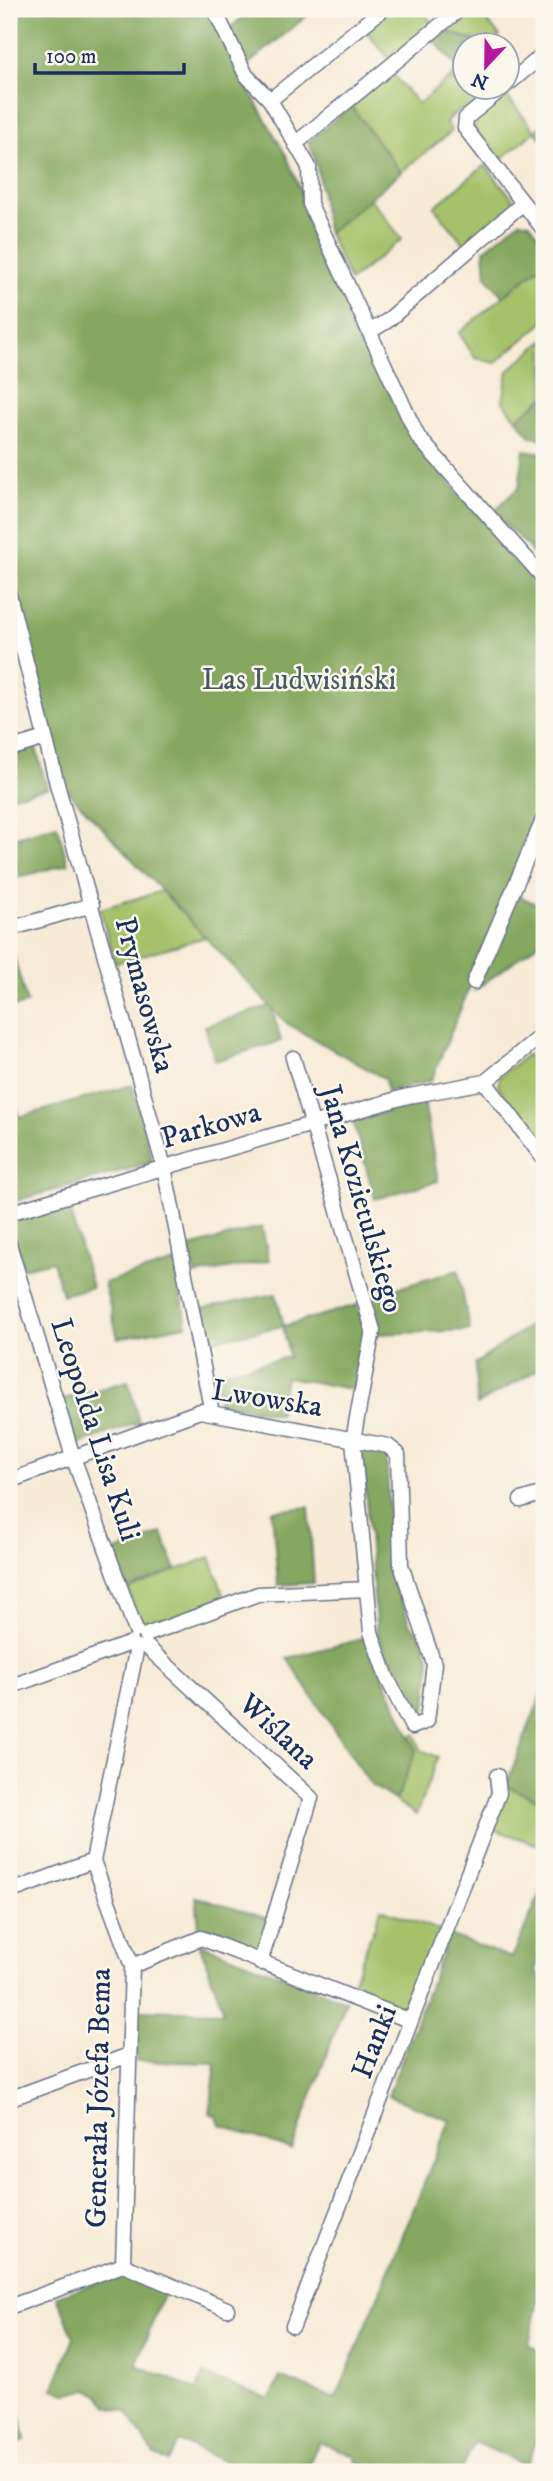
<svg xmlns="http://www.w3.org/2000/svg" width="553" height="2481" viewBox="0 0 553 2481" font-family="'IM FELL DW Pica',serif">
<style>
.green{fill:#a5c26a;stroke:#607864;stroke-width:2}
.forest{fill:#84a85e;stroke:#506c5e;stroke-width:2}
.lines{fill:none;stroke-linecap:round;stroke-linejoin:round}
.minor-casing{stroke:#687188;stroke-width:17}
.minor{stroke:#fff;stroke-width:14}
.labels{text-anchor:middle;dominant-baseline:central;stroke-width:5;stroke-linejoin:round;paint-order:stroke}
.park-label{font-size:30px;fill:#445b62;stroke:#fbf7ec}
.street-label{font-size:30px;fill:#1b2f5e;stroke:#fbf7ec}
</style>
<rect width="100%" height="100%" fill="#fbf7ec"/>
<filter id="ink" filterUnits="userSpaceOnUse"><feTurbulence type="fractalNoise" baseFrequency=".0143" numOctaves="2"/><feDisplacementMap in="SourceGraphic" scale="14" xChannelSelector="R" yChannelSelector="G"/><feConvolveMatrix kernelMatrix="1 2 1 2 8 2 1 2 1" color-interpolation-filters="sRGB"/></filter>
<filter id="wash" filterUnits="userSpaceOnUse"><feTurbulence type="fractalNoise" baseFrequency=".00686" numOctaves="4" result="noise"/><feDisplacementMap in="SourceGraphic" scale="28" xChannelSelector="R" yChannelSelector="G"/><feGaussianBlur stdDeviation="1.57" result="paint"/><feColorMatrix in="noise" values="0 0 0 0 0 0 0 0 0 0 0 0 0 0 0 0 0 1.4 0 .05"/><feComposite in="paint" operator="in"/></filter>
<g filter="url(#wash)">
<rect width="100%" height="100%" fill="#f7ebd6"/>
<path class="green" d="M392,9H421L433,24L390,60L365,30Z
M470,9H477L500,36L488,45L444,30Z
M392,73L418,104L448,79L463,84L478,102L467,111L459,110L446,122L452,131L401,172L351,106Z
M506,95L535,131L544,123V142L535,131L498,162L474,129L475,120Z
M485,165L514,200L512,210L466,246L434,207Z
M370,198L402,239L350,281L328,233Z
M544,263V322L495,363L475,358L459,333Z
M544,340V397L517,419L503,402L508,371Z
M162,891L206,937L115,963L100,909Z
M528,1054L544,1075V1147L498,1086L500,1076Z
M210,1557L225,1598L152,1626L139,1620L128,1589Z
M415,1734L421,1750L438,1757L416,1815L396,1801L416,1750L410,1736Z
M506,1786L544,1802V1847L490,1828Z
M381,1909L439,1930L410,2006L402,2009L350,1990Z"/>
<path class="forest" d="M9,9H211L238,71L287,157L346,303L416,444L544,590V806L431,1081L387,1092L385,1079L289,1025L272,1008L281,1041L215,1061L205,1026L270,1006L65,788L9,568Z
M252,9H315L246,66L230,28Z
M444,30L482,45L466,46V87L448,79L459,70L433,39Z
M351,106L401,172L328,233C319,203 323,169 308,142Z
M520,221L530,223L544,243V263L503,297L486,276L484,250Z
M544,397V439L531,437L517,419Z
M524,450L544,453V570L526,544L492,513L519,487Z
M36,748L47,788L9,797V756Z
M57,825L68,864L9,880V839Z
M515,894L544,908V939L475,990Z
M9,939L27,1003L9,1009Z
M9,1080L20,1117L132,1085L153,1162L9,1203Z
M424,1102L438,1181L375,1199L353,1121Z
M68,1205L92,1287L62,1295L53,1261L23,1268L9,1221Z
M262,1227L269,1261L195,1275L190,1247Z
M175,1262L187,1325L118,1338L104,1283Z
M458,1270L470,1330L379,1334L368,1297Z
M276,1294L284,1326L357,1305L366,1335L356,1390L286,1377L279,1414L219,1403L213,1373L289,1357L283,1326L208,1341L201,1309Z
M544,1315V1366L477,1405L475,1364Z
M128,1381L139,1422L74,1446L61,1400Z
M362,1448L386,1452L390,1533L399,1593L410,1625L420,1634L430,1659L426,1711L414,1716L377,1634Z
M309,1507L314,1583L278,1585L272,1511Z
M162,1533L176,1570L128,1589L114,1552Z
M366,1638L416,1750L396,1801L370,1784L287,1658Z
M544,1687V1802L506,1786Z
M544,1885V1949L535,1970L544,1982V2272L529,2344L544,2354V2422L526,2466L475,2442L460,2472H360L364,2465L356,2461L355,2456L319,2442L305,2472H240L241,2469L179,2441L168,2462L153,2454L127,2412L108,2406L97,2394L88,2390L67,2393L53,2389L74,2338L57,2296L128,2272L165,2290L136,2365L197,2390L203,2374L270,2399L280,2377L336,2399L450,2120L388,2096L449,1935L512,1958Z
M196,1897L268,1919L258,1953L199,1929Z
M199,1943L346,2001L292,2150L220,2125L217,2117L210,2113L216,2063L136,2061L138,2010L224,2012Z
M9,2379L18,2404L25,2440L9,2447Z"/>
</g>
<g filter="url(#ink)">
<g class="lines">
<g class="minor-casing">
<path id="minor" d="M214,9L246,75L270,100L309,167L310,204L418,437L544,578
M508,84L544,54
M503,88L466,118L465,128L544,230
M270,100L383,9
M295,144L460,9
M369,332L387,321L523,203
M9,595L58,788L164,1167L212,1413
M9,749L45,738
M9,929L92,905
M474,982L544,818
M485,1082L544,1159
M485,1082L544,1033
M9,1213L404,1097L485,1082
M9,1244L73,1457L136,1631
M9,1481L200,1411L388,1446L398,1454L401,1565L434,1664L427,1721L412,1727L387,1678L371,1632L353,1440L373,1330L293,1058
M521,1500L544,1493
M146,1635L258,1594L367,1589
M145,1645L311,1798L260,1963
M9,1687L131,1643
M9,1892L93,1861
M543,1962L544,1960
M132,1966L201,1938L411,2021
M9,2099L129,2055
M123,2265L132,1966L93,1861L137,1647
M9,2307L123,2265L227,2309
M293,2326L499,1793L497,1776"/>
</g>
<use href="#minor" class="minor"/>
</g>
</g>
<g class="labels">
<g class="park-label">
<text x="299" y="680">Las Ludwisiński</text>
</g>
<g class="street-label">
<text transform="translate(144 995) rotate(75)">Prymasowska</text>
<text transform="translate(211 1126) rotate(-16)">Parkowa</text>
<text transform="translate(361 1199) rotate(74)">Jana Kozietulskiego</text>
<text transform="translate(267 1399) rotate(9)">Lwowska</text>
<text transform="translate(95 1430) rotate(72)">Leopolda Lisa Kuli</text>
<text transform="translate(278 1732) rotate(43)">Wiślana</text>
<text transform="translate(375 2042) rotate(-69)">Hanki</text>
<text transform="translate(99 2098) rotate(-89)">Generała Józefa Bema</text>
</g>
</g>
<rect width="553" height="2481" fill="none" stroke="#fbf7ec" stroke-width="35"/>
<g transform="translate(486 66) rotate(202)"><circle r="33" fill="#fbf7ec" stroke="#a1a7b3" stroke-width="2"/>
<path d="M0-5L12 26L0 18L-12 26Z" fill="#b5179e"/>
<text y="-10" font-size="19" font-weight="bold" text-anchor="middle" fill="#1b2f5e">N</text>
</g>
<path d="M35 63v10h149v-10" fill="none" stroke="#1b2f5e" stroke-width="3.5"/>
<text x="46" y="63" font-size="21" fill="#1b2f5e" stroke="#fbf7ec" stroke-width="5" paint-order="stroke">100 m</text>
</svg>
